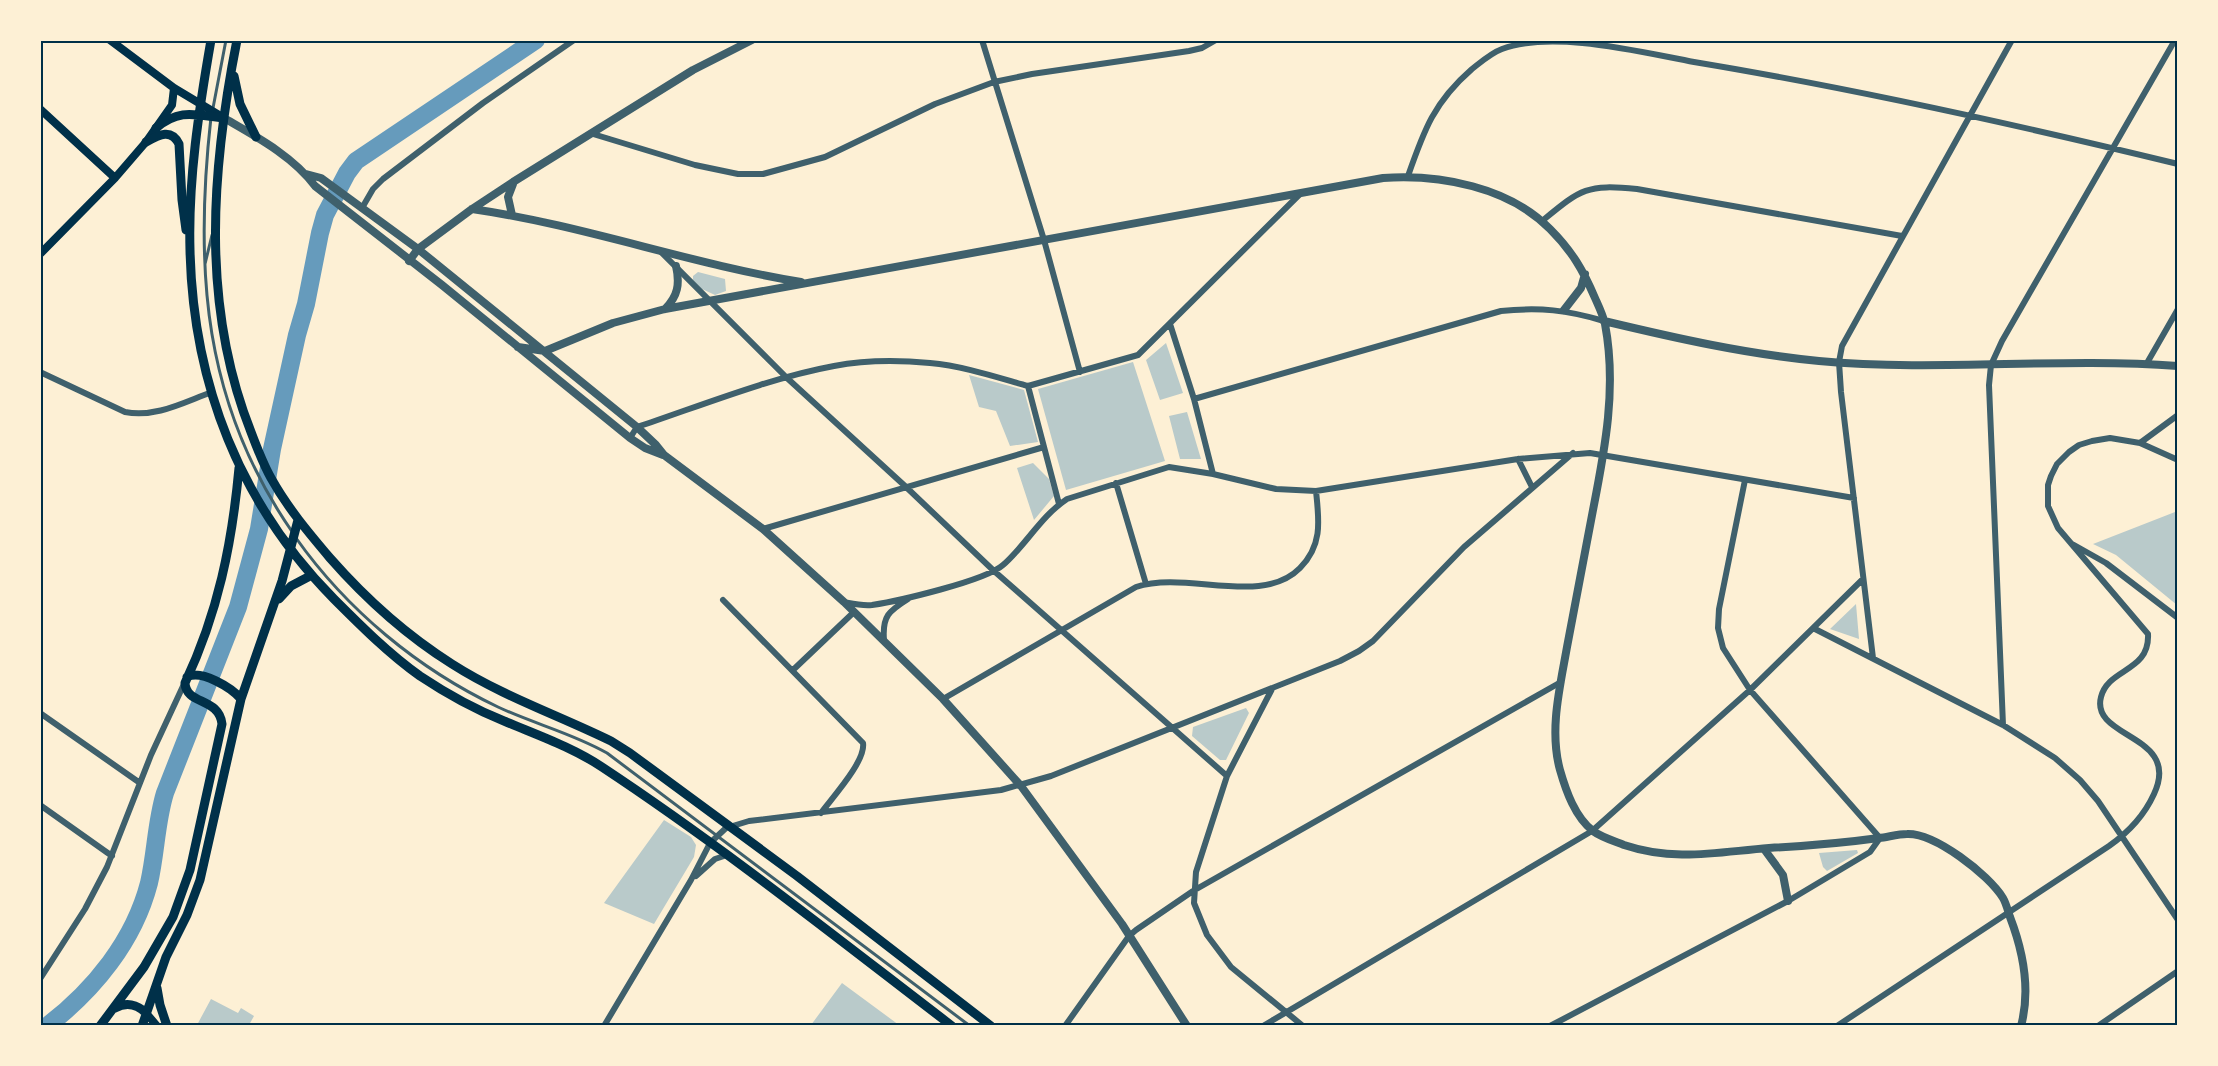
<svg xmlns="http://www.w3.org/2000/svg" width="2218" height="1066" viewBox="0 0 2218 1066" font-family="Cabin,sans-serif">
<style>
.green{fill:#b9caca}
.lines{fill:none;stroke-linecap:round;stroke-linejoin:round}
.river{stroke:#669bbc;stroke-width:18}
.service{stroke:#3f606c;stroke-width:3}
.minor{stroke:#3f606c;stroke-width:6}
.tertiary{stroke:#3f606c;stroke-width:8}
.secondary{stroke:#003049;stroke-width:8}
.primary{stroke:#003049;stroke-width:9}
.neatline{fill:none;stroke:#003049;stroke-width:2}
</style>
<rect width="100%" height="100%" fill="#fdf0d5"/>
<path class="green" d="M698,272L725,279L726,291L715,295L702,289L693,280V276Z
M1166,343L1183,393L1160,400L1146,360Z
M1133,362L1165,461L1066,490L1038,389Z
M969,375L1024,390L1038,442L1010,446L996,411L979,407Z
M1187,412L1201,459H1180L1169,416Z
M1033,463L1049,479L1054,496L1034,520L1017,468Z
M2175,512L2178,517L2177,605L2116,555L2093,544Z
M1856,604L1859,639L1830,629Z
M1246,708L1249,713L1226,760H1220L1192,736L1193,727Z
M664,820L691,837L696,845L694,857L654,924L604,903Z
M1857,850L1858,853L1827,871L1823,867L1819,853Z
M842,983L899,1025H811Z
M211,999L238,1013L241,1008L254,1016L249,1025H197Z"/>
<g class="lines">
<path class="river" d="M47,1026C94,990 134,941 149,883C156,853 156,822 165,793L238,607L259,529L272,449L297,335L306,304L320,233L325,215L347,173L356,161L536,40"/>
<path class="service" d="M213,108L226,40
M211,117C194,269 203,404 293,533
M205,264L212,235
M296,538C347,610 418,669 498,707C534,724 572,733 607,753L970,1026"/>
<path class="minor" d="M982,40L1044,240L1080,372
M593,134L695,165L738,174H763L825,157L935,104L994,82L1032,74L1189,51L1202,48L1216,40
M1408,176C1424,130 1434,102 1472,69C1481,62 1491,53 1502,49C1553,30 1640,52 1694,62C1857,89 2018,125 2178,164
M362,208L373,189L383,179L483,103L574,40
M1542,221C1581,189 1586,184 1637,189L1902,236
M660,251L787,378L905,486L994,571L1227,776
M1170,324L1194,399L1213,474
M2147,363L2178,309
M40,372L125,412C156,418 184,402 212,392
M1028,386L1138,355L1300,194
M1028,386L1059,504
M1194,399L1501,311C1540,307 1567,310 1604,321
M630,438L637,427C700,406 769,378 834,366C865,360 898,360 930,363C963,366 996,377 1028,386
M2140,443L2178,460
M1518,459L1532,487
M1116,483L1146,584
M763,529L1044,447
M2074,545L2106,563L2178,618
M723,600L863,743C866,761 832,798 821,813
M844,602C854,604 862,606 872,605C898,601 985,581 1003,565C1026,545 1041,516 1067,499L1169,467L1213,474L1276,489L1316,491L1518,459L1590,453L1854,498
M1815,629L2003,725L2055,758L2080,780L2098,801L2178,920
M884,640C882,616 889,611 908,599
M1873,658L1841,392L1839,362L1842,346L2012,40
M793,670L854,612
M1272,689L1227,776L1196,872L1194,903L1207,935L1231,967L1303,1026
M943,699L1136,587C1186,570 1262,607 1300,568C1323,545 1319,520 1316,491
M40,713L140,783
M2003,725L1989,385L1991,365L2002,341L2175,40
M40,805L112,856
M696,876L715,859L727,855
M40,979L85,909L107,867L151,755L184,684
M604,1026L691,880L710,843L726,828L749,821L1001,790L1051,776L1340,661L1359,651L1373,641L1464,547L1573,453
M1065,1026L1129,936L1136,930L1193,891L1561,682
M1263,1026L1592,831L1750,690L1863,579
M1550,1026L1788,901L1870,852L1880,838L1750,690L1723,648L1718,628L1719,609L1745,480
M1837,1026L2109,846C2129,832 2144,816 2154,794C2182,734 2090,739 2101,697C2108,668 2150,672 2148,634L2058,528L2048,506V485L2051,476L2057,464L2069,452L2079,445L2092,441L2110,438L2140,443L2178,415
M2098,1026L2178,971"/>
<path class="tertiary" d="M224,118C255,136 293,156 315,186L442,285L630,438L645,448L663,455
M306,174L321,178L418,249L637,427L656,445L664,455L763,529L844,602L943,699L1021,786L1122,924L1187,1026
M472,209C583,225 690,264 801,282
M512,215L508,197L513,184
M409,261L418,249L472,209L513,182L693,70L752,40
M665,309C678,296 680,284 676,266
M1564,310L1581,288L1585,274
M1604,321C1675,338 1746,354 1819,361C1938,372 2058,357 2178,366
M518,347L545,351L613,323L665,309L1383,178C1440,174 1509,187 1550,229C1572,251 1583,270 1595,298C1599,307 1603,315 1605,324C1617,387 1605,449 1593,510C1584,556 1576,601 1567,647C1560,687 1549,730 1560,770C1566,791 1575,817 1593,831C1601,837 1614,841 1624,845C1675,862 1717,852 1769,848C1805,846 1843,843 1879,838C1888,837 1898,834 1907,834C1935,833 1988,874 2003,898C2006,903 2008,911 2010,917C2023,951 2031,989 2021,1026
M1764,849L1783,875L1788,901"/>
<path class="secondary" d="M110,40L174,88L224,118
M40,109L115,178
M40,254L115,178L146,142L172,105L174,88
M146,1013L157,1026"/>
<path class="primary" d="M211,40C199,109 188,180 190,250C193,384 240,504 334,599C361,626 389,654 420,676C447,694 474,709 504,721C537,735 572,747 602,767C723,847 837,938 952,1026
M237,40C211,171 201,306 251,432C257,448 263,464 271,478C287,507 308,532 330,558C366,599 406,635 452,664C502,696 558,715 611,741L630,753L797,876L991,1026
M234,76L240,104L256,137
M156,128C180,108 195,115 224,118
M146,142C159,135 171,128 179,144L182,200L186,230
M279,599L291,586L310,576
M187,677C201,669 232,688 241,699
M157,988L160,1005L167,1026
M115,1008C126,1002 137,1004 146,1013
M100,1026L144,967L173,917L190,870L222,724C219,697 186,705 185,683C218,613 232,544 239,468
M142,1026L166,957L187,915L200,880L241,699L282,581L298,520"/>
</g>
<rect width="2218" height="1066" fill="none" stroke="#fdf0d5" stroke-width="84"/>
<rect x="42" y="42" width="2134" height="982" class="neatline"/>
</svg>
